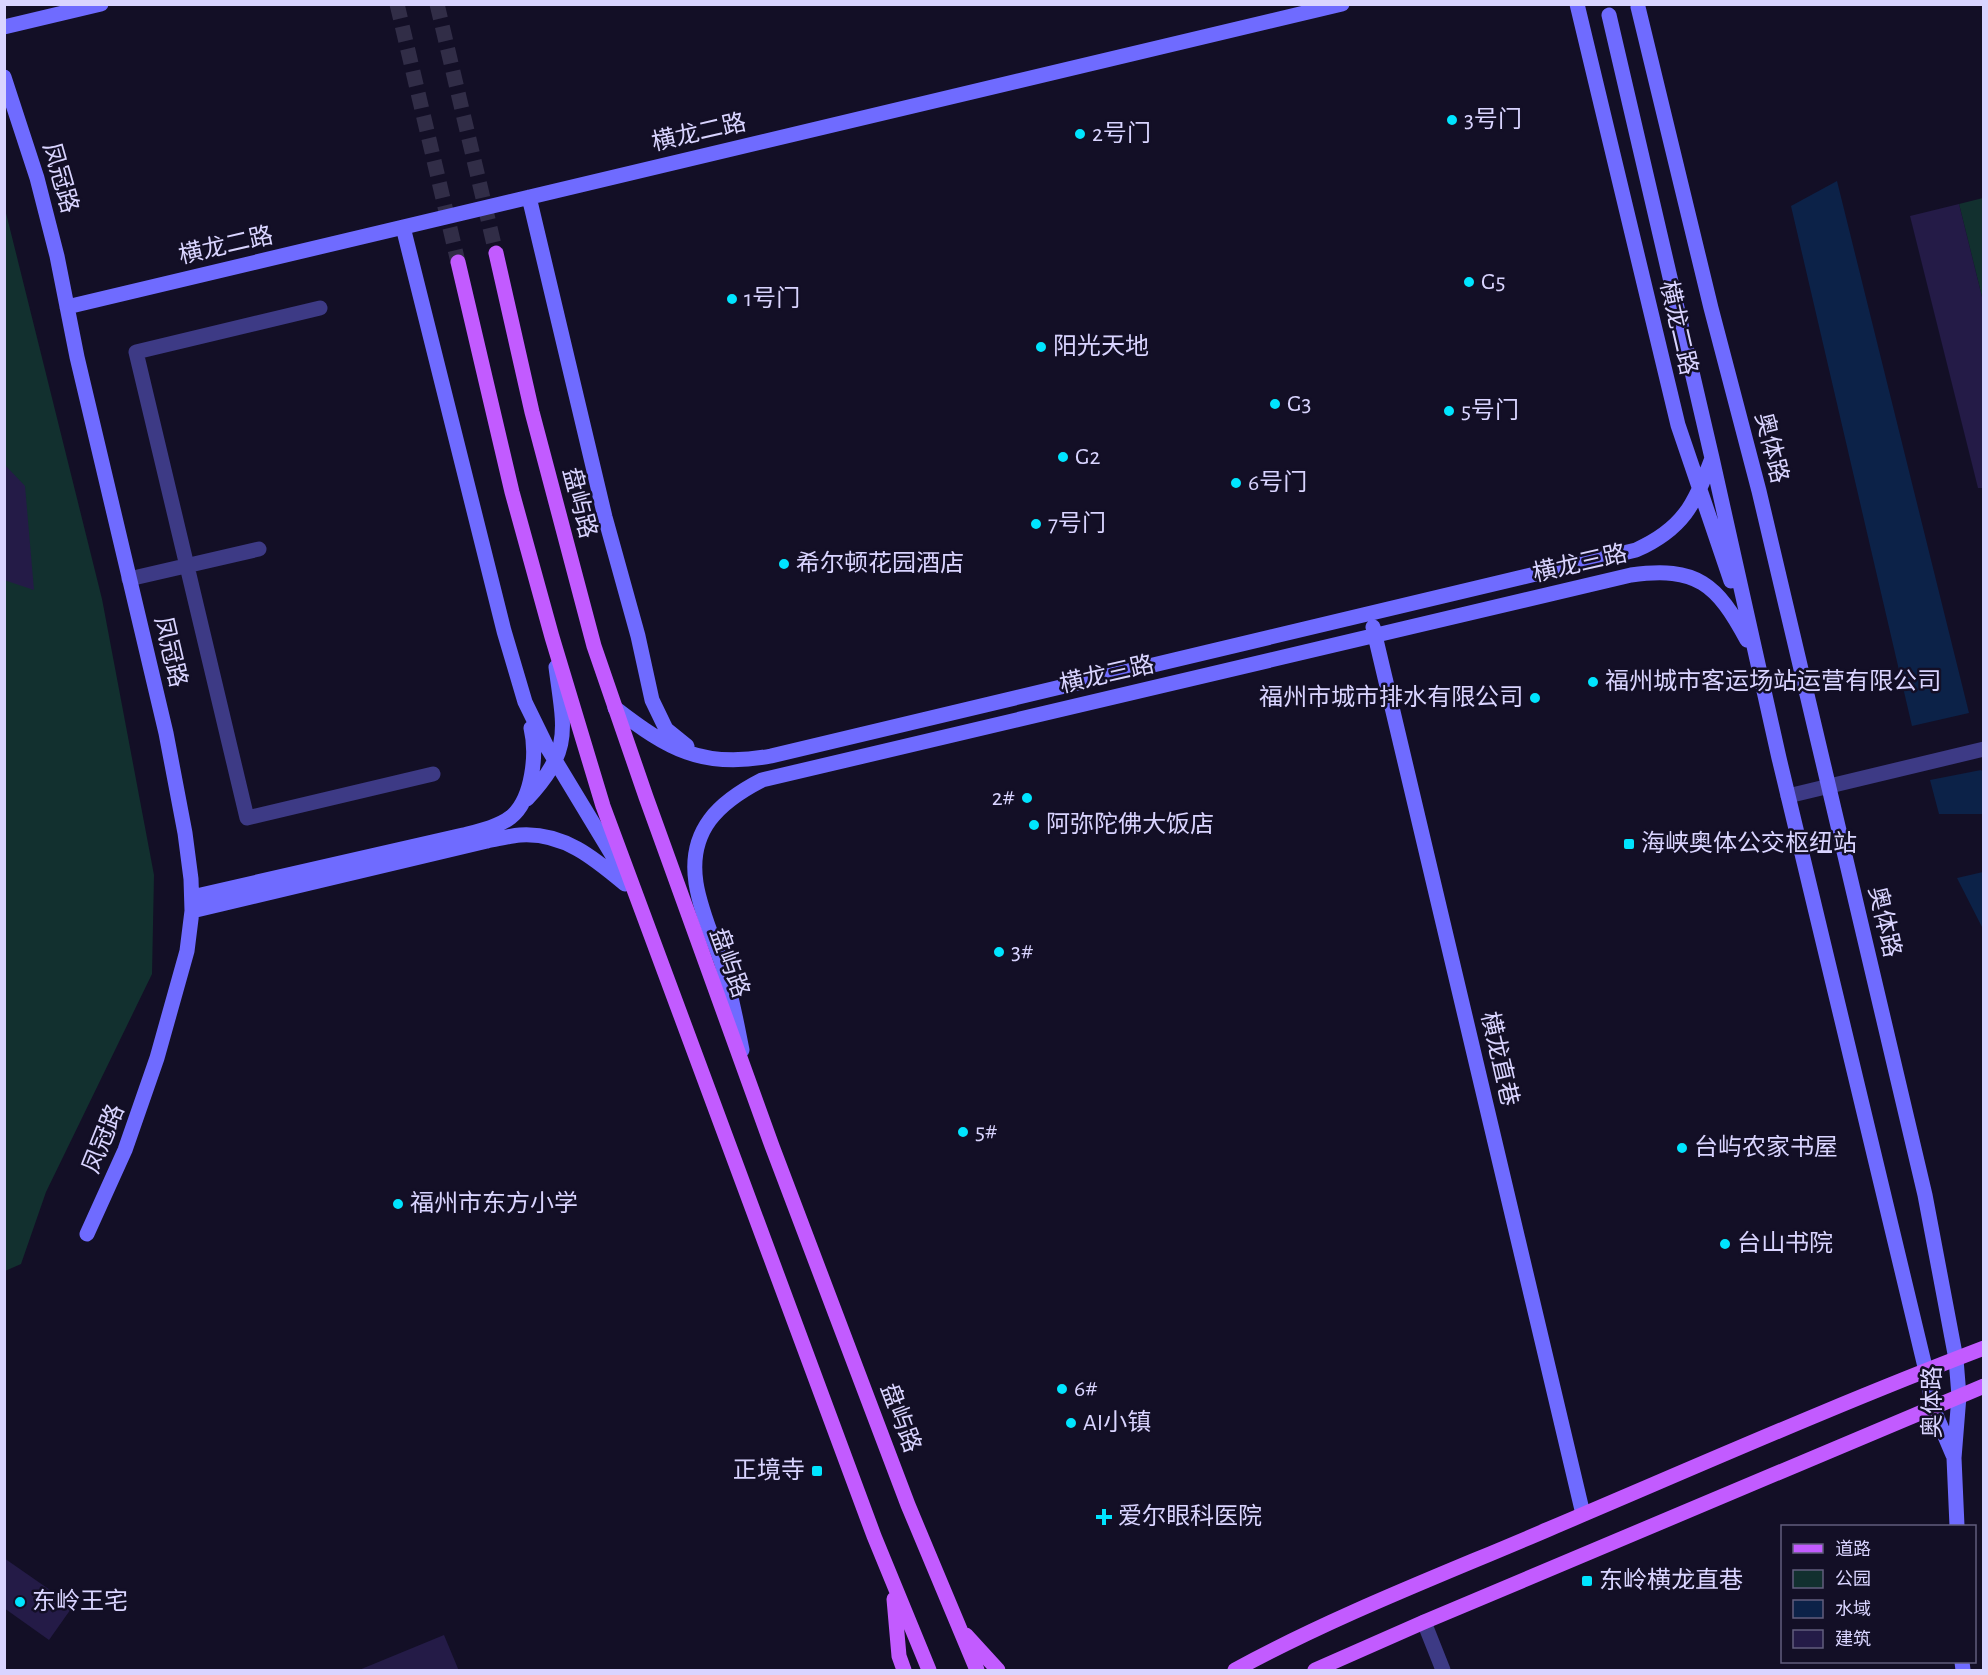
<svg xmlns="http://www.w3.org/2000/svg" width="1988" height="1675" viewBox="0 0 1988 1675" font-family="'Alegreya Sans','Noto Sans SC',sans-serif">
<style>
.green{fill:#12302f}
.water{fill:#0c2248}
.building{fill:#241b47}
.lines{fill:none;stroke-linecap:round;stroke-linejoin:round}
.primary-tunnel{stroke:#312d47;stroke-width:15;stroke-dasharray:15 8;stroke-linecap:butt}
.street{stroke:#3d3a85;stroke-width:15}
.secondary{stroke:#6f6bff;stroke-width:15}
.primary{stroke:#c25bff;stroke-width:15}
.poi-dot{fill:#00e5ff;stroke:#130f26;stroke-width:2}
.labels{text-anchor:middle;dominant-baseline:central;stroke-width:5;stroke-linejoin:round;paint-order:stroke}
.poi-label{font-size:24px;fill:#d9d4ff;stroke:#130f26;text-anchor:start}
.street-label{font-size:24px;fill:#d9d4ff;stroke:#130f26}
</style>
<rect width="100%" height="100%" fill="#130f26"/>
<path class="green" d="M1983,198H1984L1983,301L1959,204Z
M5,209L102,599L154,875L152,974L46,1192L21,1264L5,1271Z"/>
<path class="water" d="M1837,181L1969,713L1912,726L1791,206Z
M1981,770L1983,772V814H1939L1930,780Z
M1983,872H1984L1983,929L1957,878Z"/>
<path class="building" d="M1959,204L1983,301V488H1978L1910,216Z
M4,464L25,486L34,590L4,580Z
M4,1558L73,1606L49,1640L4,1608Z
M444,1635L459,1671H359V1670Z"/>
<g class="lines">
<path class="primary-tunnel" d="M397,4L458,262
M437,4L496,253"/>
<path class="street" d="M320,308L136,352L247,818L433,774
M129,579L259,549
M1788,796L1984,749
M1424,1622L1443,1670"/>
<path class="secondary" d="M1577,4L1678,425L1731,581
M1638,7L1711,308L1759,491L1925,1195L1956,1359L1959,1396L1954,1458L1957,1526
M1609,15L1712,458L1779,758L1926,1371L1933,1408L1953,1455
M4,27L101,4
M4,77L37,178L57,256L77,357L166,733L185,833L191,879L192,911L187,951L157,1058L125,1150L87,1234
M529,197L605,517L638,636L652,700L666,729L687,746
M403,227L504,631L525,702L547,747L625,876
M67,307L1342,4
M1373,627L1583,1514
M615,708C668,749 702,769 771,756L1636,550C1683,529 1695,504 1712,458
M527,799C573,749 564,730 556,667
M192,897L463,835C479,831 498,827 511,817C533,799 537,753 531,728
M192,911L487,841C498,839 509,836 520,835C563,832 594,858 625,884
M742,1050C736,1020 731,991 721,961C712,936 700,909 696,883C688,830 719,802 762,780L1631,575C1697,566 1717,584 1747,640
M1962,1662L1963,1670"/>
<path class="primary" d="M496,253L532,412L594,646L646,797L772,1146L908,1505L977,1670
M458,262L512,492L552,637L603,806L874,1536L929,1670
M894,1599L899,1656L904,1670
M966,1635L998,1670
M1235,1670C1336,1615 1444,1574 1549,1529C1693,1468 1837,1404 1984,1348
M1315,1670L1424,1622L1984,1386"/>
</g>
<g class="poi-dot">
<circle cx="1452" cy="120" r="6"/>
<circle cx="1080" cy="134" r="6"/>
<circle cx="1469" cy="282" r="6"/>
<circle cx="732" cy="299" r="6"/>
<circle cx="1041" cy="347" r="6"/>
<circle cx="1275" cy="404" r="6"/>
<circle cx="1449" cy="411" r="6"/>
<circle cx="1063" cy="457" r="6"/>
<circle cx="1236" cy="483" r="6"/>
<circle cx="1036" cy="524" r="6"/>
<circle cx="784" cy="564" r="6"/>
<circle cx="1593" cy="682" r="6"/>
<circle cx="1535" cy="698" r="6"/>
<circle cx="1027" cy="798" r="6"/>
<circle cx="1034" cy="825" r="6"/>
<rect x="1623" y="838" width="12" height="12" rx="3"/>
<circle cx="999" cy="952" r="6"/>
<circle cx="963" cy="1132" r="6"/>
<circle cx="1682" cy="1148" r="6"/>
<circle cx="398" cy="1204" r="6"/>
<circle cx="1725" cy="1244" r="6"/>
<circle cx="1062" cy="1389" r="6"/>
<circle cx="1071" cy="1423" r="6"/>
<rect x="811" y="1465" width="12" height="12" rx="3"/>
<path d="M1101 1508h6v6h6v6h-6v6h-6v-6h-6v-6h6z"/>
<rect x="1581" y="1575" width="12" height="12" rx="3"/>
<circle cx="20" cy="1602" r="6"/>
</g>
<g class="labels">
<g class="poi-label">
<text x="1464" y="120">3号门</text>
<text x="1092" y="134">2号门</text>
<text x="1481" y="282">G5</text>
<text x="744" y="299">1号门</text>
<text x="1053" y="347">阳光天地</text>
<text x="1287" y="404">G3</text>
<text x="1461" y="411">5号门</text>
<text x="1075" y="457">G2</text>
<text x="1248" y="483">6号门</text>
<text x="1048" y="524">7号门</text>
<text x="796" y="564">希尔顿花园酒店</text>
<text x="1605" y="682">福州城市客运场站运营有限公司</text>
<text x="1523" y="698" text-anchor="end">福州市城市排水有限公司</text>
<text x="1015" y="798" text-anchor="end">2#</text>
<text x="1046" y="825">阿弥陀佛大饭店</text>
<text x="1641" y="844">海峡奥体公交枢纽站</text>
<text x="1011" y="952">3#</text>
<text x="975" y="1132">5#</text>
<text x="1694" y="1148">台屿农家书屋</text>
<text x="410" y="1204">福州市东方小学</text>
<text x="1737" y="1244">台山书院</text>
<text x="1074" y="1389">6#</text>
<text x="1083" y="1423">AI小镇</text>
<text x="805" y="1471" text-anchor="end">正境寺</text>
<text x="1118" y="1517">爱尔眼科医院</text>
<text x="1599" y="1581">东岭横龙直巷</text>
<text x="32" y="1602">东岭王宅</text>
</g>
<g class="street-label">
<text transform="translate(699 133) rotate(-13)">横龙二路</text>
<text transform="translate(60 178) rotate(74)">凤冠路</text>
<text transform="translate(226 246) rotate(-13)">横龙二路</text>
<text transform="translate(1678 328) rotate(77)">横龙二路</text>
<text transform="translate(1771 448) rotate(76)">奥体路</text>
<text transform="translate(579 503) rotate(75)">盘屿路</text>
<text transform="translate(1580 564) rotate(-13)">横龙三路</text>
<text transform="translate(170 652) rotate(77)">凤冠路</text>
<text transform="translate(1107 675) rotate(-13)">横龙三路</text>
<text transform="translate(1884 922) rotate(77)">奥体路</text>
<text transform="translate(729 963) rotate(70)">盘屿路</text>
<text transform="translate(1499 1059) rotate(77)">横龙直巷</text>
<text transform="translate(104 1139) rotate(-68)">凤冠路</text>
<text transform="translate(1933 1402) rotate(-90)">奥体路</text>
<text transform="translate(900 1418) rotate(69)">盘屿路</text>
</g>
</g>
<rect width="1988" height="1675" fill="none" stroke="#d9d4ff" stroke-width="12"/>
<rect x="1781" y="1525" width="195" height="138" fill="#130f26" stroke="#625e7d" stroke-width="1.5"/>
<rect x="1793" y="1544" width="30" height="9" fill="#c25bff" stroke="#625e7d" stroke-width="1.5"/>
<text x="1835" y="1555" font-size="18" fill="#d9d4ff">道路</text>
<rect x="1793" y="1570" width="30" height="18" fill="#12302f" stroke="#625e7d" stroke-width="1.5"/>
<text x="1835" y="1585" font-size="18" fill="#d9d4ff">公园</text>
<rect x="1793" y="1600" width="30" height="18" fill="#0c2248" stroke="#625e7d" stroke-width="1.5"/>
<text x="1835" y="1615" font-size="18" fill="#d9d4ff">水域</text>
<rect x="1793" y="1630" width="30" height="18" fill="#241b47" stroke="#625e7d" stroke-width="1.5"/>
<text x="1835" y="1645" font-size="18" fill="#d9d4ff">建筑</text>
</svg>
